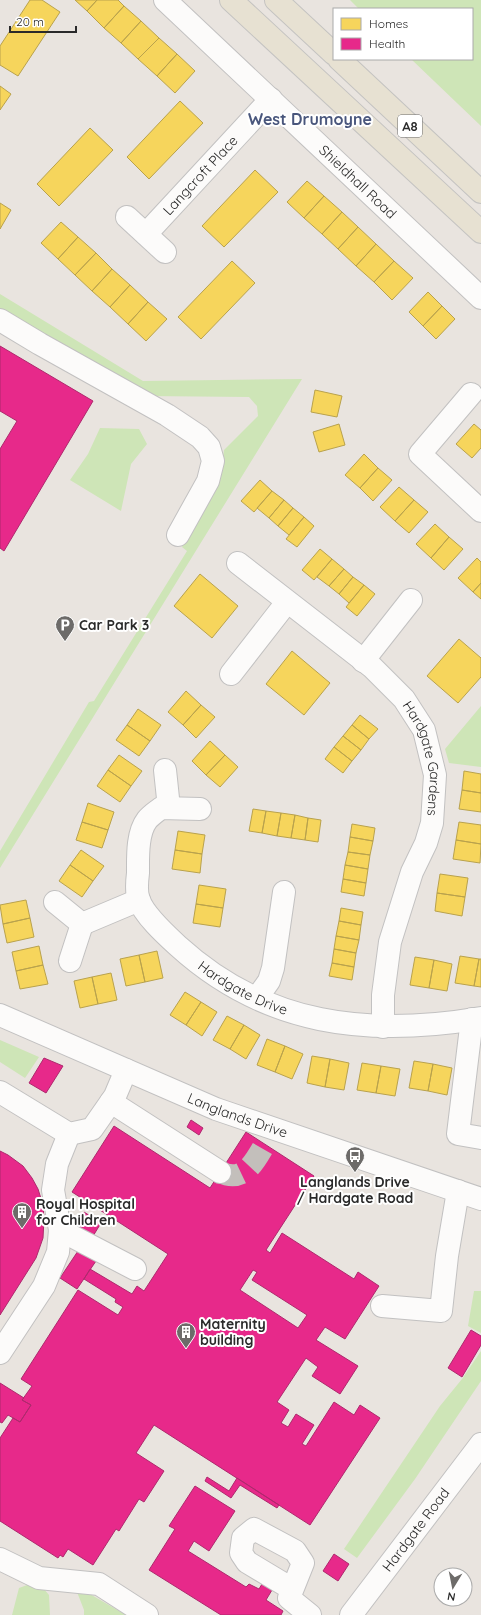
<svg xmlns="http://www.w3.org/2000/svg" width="481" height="1615" viewBox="0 0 481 1615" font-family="Quicksand,sans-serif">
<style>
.green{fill:#cee5b7}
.homes{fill:#f6d55c;stroke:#b9a24d}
.health{fill:#e7298a;stroke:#ae296d;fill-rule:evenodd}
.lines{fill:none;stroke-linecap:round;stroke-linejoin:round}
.minor-tunnel{stroke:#c3bfbb;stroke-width:22;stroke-dasharray:22 11;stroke-linecap:butt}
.minor-casing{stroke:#c2c1c1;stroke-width:24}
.major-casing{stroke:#c4c3c1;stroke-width:24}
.minor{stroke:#fcfbfa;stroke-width:22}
.major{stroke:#e7e1d2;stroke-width:22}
.labels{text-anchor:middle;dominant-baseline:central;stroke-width:4;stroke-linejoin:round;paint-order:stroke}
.shield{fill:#fff;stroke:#6a6a6a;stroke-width:1}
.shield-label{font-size:13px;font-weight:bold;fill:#2a2a2a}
.street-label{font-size:14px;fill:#2a2a2a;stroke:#fff}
.poi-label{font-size:14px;font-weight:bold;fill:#2a2a2a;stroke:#fff;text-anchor:start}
.quarter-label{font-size:16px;font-weight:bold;fill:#49567c;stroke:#fff}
</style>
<rect width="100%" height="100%" fill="#e9e4df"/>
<path class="green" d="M350,0H481V126L411,59H472V9H359Z
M0,294L143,381L302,379L0,868V851L89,702L94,701L187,551L182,547L220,480L224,450L258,416L257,406L249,397L144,396L0,311Z
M100,428L139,429L147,444L131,464L121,511L70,480L88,454Z
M481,706V767L449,763L445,749Z
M0,1040L39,1057L25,1078L0,1062Z
M474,1291H481V1333L468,1326Z
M481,1351V1381L415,1479L357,1558L344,1549L440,1406L462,1379Z
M30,1584L43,1588L49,1595L50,1615H12L19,1588Z
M83,1590L126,1615H84V1610L77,1592Z"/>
<path class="homes" d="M30,0H42L60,12L18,76L0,65V46Z
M75,0H97L87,11Z
M97,0H118L124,6L104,28L87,11Z
M124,6L141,21L121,43L104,28Z
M141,21L159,38L138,59L121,43Z
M159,38L177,54L157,76L138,59Z
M177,54L195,71L175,93L157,76Z
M0,86L11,94L0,110Z
M180,101L203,123L149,179L127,157Z
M90,128L113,150L59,206L37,184Z
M255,170L278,192L224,247L202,226Z
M307,181L324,196L304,218L287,202Z
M324,196L342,212L322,234L304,218Z
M0,203L11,210L0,229Z
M342,212L358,227L338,249L322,234Z
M61,222L78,237L58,259L41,243Z
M358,227L376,244L356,266L338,249Z
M78,237L96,253L75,275L58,259Z
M376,244L394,261L374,282L356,266Z
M96,253L112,269L92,291L75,275Z
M232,261L255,283L201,339L178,317Z
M394,261L413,278L392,300L374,282Z
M112,269L130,285L110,307L92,291Z
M130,285L148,302L128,324L110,307Z
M428,292L442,306L423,326L409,312Z
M148,302L167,319L146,341L128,324Z
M442,306L455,319L436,339L423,326Z
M315,390L342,396L337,417L311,412Z
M339,424L345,445L319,452L313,432Z
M474,424L481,430V448L472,458L456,444Z
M364,454L378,468L360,488L345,475Z
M378,468L392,480L373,501L360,488Z
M260,480L272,491L254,512L241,501Z
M399,487L414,500L395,521L380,507Z
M272,491L284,500L269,518L257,508Z
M284,500L293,508L278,526L269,518Z
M414,500L428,512L409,533L395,521Z
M293,508L304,517L289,535L278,526Z
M304,517L314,526L297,547L286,539Z
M435,524L449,537L431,558L416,544Z
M449,537L463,549L444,570L431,558Z
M320,549L332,559L314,580L302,570Z
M477,558L481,562V583L473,592L458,578Z
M332,559L344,569L329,586L317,577Z
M344,569L353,577L339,594L329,586Z
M200,574L238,606L212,638L174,606Z
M353,577L364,585L349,603L339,594Z
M481,583V599L473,592Z
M364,585L375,594L357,616L346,607Z
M459,639L481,658V677L458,703L427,676Z
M292,651L330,683L304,715L266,684Z
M186,691L201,705L183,725L168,712Z
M201,705L215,717L196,738L183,725Z
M138,709L161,725L150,741L127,725Z
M360,715L378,729L369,739L352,725Z
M127,725L150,741L139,756L116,740Z
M352,725L369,739L361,750L343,736Z
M343,736L361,750L352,761L334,747Z
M210,741L225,755L206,775L192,761Z
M334,747L352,761L343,773L325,759Z
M119,755L142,771L131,786L108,770Z
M225,755L238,767L220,787L206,775Z
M108,770L131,786L120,802L97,786Z
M464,771L481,774V793L462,790Z
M462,790L481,793V812L459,809Z
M88,803L114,812L108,830L82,822Z
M253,809L266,811L262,833L249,831Z
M266,811L281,813L277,836L262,833Z
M281,813L295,815L291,838L277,836Z
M295,815L308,818L305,840L291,838Z
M308,818L321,820L318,842L305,840Z
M82,822L108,830L102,848L76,840Z
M459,822L481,825V844L456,840Z
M352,824L375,828L373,841L350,837Z
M178,831L205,835L202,854L175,850Z
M350,837L373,841L370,855L348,852Z
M456,840L481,844L480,863L453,859Z
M81,850L104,866L93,881L70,865Z
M175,850L202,854L200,873L172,869Z
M348,852L370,855L368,869L345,865Z
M70,865L93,881L82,897L59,881Z
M345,865L368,869L366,883L343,879Z
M440,874L468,878L465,897L437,893Z
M343,879L366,883L364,896L341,892Z
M199,885L226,889L223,908L196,904Z
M437,893L465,897L462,916L435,911Z
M26,900L30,918L3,924L0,905Z
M196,904L223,908L220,927L193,923Z
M341,908L363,912L361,925L339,921Z
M30,918L34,937L7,943L3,924Z
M339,921L361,925L359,940L336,936Z
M336,936L359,940L356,953L334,949Z
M39,946L43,965L16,971L12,952Z
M334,949L356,953L354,967L332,963Z
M157,951L163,978L145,982L139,955Z
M139,955L145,982L126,986L120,959Z
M460,956L479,959L474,986L455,983Z
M415,957L434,960L429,988L410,985Z
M479,959H481V987L474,986Z
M434,960L452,964L447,991L429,988Z
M332,963L354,967L352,980L329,976Z
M43,965L48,984L20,989L16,971Z
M111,973L117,1000L98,1004L92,977Z
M92,977L98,1004L80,1008L74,981Z
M185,992L201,1002L186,1025L170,1015Z
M201,1002L217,1012L202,1036L186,1025Z
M227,1016L244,1025L230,1049L213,1040Z
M244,1025L260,1035L246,1059L230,1049Z
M267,1039L285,1046L275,1072L257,1065Z
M285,1046L303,1054L292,1079L275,1072Z
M312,1056L330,1059L325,1087L307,1083Z
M330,1059L349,1063L344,1090L325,1087Z
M414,1061L433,1064L428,1091L409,1088Z
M362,1063L381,1066L376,1093L357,1090Z
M433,1064L452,1068L447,1095L428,1091Z
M381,1066L400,1069L395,1096L376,1093Z"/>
<path class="health" d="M0,346L93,401L4,551L0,548V449L17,421L0,411Z
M44,1058L63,1066L46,1093L29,1083Z
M191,1120L203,1128L199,1135L187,1127Z
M114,1126L210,1188L246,1132L314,1176L266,1250L270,1253L282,1233L354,1279L358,1272L379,1286L345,1339L325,1327L316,1340L358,1366L340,1394L312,1376L318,1367L306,1358L277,1402L289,1410L281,1423L288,1427L296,1414L314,1425L302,1444L306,1446L334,1402L354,1415L360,1405L380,1418L310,1525L154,1425L136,1453L164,1471L144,1502L139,1499L119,1531L116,1529L93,1565L68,1549L63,1557L60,1555L58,1558L0,1521V1438L13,1418L20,1422L31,1405L22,1400L32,1386L21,1379L78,1290L118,1315L123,1307L115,1302L116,1299L84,1279L90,1269L132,1294L137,1286L144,1291L168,1254L72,1192ZM253,1270L257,1272L252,1280L307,1315L298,1328L240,1290Z
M0,1151L8,1155L23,1166L32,1178L38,1189L43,1205L44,1219L43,1238L36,1258L0,1315Z
M84,1212L101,1223L90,1241L73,1230Z
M80,1248L96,1261L77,1289L60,1278Z
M471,1330L481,1336V1345L462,1377L448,1368Z
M0,1383L24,1398L22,1400L31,1405L20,1422L8,1415L2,1423L0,1422Z
M207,1477L229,1491L237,1478L279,1505L277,1508L240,1485L231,1498L205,1481Z
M195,1486L235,1511L209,1551L194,1541L188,1551L246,1587L249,1584L259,1589L262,1584L272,1590L266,1600L283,1611L281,1615H221L149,1570L175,1529L169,1526Z
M334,1554L349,1564L338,1581L323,1571Z"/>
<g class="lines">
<path class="minor-tunnel" d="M220,1172C244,1184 255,1161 265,1144"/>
<g class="minor-casing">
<g id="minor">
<path id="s1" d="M165,0L481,298"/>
<path d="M127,217L165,252"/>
<path id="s2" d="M146,234L271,99"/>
<path d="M0,320L40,344L167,415L200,437L209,447L213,461L208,481L178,535"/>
<path d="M471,394L420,454L481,511"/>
<path id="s3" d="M238,563L372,667L404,699L424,730L435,775L432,823L426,843L412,872L390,942L383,995V1027"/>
<path d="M363,661L411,600"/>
<path d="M231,674L287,602"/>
<path d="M165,770L169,808"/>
<path id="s4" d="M200,809L161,808C156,812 151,815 147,820C137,833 138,857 138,873C137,881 136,893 139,900C144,915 166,935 178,946C266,1026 368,1037 481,1018"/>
<path d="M55,902L82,924L70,961"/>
<path d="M82,924L139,900"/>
<path d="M257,998L269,981L273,968L284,892"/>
<path id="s5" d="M0,1015L216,1109L481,1199"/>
<path d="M472,1019L458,1134L481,1138"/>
<path d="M0,1092L69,1134L92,1129L115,1096L126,1070"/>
<path d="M111,1102L220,1172"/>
<path d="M69,1134L57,1164L53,1190L60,1230L135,1269"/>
<path d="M382,1306L441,1311L447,1256L458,1191"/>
<path d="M0,1353L44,1286L58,1252L60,1230"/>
<path d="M0,1559L39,1578L99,1584L147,1615"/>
<path d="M292,1589L247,1562L241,1553L243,1538L254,1529L295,1551L303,1563L289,1598L310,1615"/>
<path id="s6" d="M351,1615L481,1444"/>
</g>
</g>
<g class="major-casing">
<path id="major" d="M231,0L481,232
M276,0L334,54
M339,59L481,192"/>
</g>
<use href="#minor" class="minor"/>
<use href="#major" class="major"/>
</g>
<defs>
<g id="parking-pin" transform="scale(1)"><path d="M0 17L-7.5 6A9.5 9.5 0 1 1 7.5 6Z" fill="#6d6b69" stroke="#fff"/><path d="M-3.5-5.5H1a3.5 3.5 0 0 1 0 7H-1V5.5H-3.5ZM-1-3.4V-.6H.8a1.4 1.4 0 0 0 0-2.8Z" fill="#fff"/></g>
<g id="bus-pin" transform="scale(1)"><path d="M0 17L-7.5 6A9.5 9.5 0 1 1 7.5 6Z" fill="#6d6b69" stroke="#fff"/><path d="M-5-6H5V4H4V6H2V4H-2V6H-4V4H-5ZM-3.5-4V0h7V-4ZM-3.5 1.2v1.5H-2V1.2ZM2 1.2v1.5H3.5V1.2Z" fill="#fff"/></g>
<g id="building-pin" transform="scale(1)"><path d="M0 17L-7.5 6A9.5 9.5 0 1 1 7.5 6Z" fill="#6d6b69" stroke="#fff"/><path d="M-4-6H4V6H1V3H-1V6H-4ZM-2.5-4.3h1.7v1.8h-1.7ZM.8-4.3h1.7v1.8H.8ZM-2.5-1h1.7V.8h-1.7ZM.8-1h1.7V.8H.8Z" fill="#fff"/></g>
</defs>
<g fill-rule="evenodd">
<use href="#parking-pin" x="65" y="625"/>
<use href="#bus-pin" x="355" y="1156"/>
<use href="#building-pin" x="22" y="1212"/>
<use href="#building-pin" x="186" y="1332"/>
</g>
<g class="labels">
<rect class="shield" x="398" y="115" width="24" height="22" rx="3"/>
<g class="shield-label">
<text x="410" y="126">A8</text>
</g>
<g class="street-label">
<text stroke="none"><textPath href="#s2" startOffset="80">Langcroft Place</textPath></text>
<text stroke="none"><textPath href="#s1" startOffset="265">Shieldhall Road</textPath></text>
<text stroke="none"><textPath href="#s3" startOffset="279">Hardgate Gardens</textPath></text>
<text stroke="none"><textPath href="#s4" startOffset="278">Hardgate Drive</textPath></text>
<text stroke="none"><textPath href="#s5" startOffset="258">Langlands Drive</textPath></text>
<text stroke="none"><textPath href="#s6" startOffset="107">Hardgate Road</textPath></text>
</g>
<g class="poi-label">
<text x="79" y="625">Car Park 3</text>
<text x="355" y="1182" text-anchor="middle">Langlands Drive<tspan x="355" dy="16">/ Hardgate Road</tspan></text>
<text x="36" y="1204">Royal Hospital<tspan x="36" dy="16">for Children</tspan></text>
<text x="200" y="1324">Maternity<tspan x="200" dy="16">building</tspan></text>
</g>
<g class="quarter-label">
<text x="310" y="119">West Drumoyne</text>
</g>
</g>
<rect x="333" y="8" width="140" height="52" fill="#ffffff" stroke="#aaaaaa"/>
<rect x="341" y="18" width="20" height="12" fill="#f6d55c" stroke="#aaaaaa"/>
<text x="369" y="28" font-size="12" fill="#2a2a2a">Homes</text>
<rect x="341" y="38" width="20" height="12" fill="#e7298a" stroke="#aaaaaa"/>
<text x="369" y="48" font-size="12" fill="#2a2a2a">Health</text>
<g transform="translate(453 1587) rotate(190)"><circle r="19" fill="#ffffff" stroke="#aaaaaa"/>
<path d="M0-3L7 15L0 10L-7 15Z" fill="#6d6b69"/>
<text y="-6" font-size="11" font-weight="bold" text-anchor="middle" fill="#2a2a2a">N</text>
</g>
<path d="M10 26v6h66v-6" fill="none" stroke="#2a2a2a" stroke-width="2"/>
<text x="16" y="26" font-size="12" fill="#2a2a2a" stroke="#ffffff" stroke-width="3" paint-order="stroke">20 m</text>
</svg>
